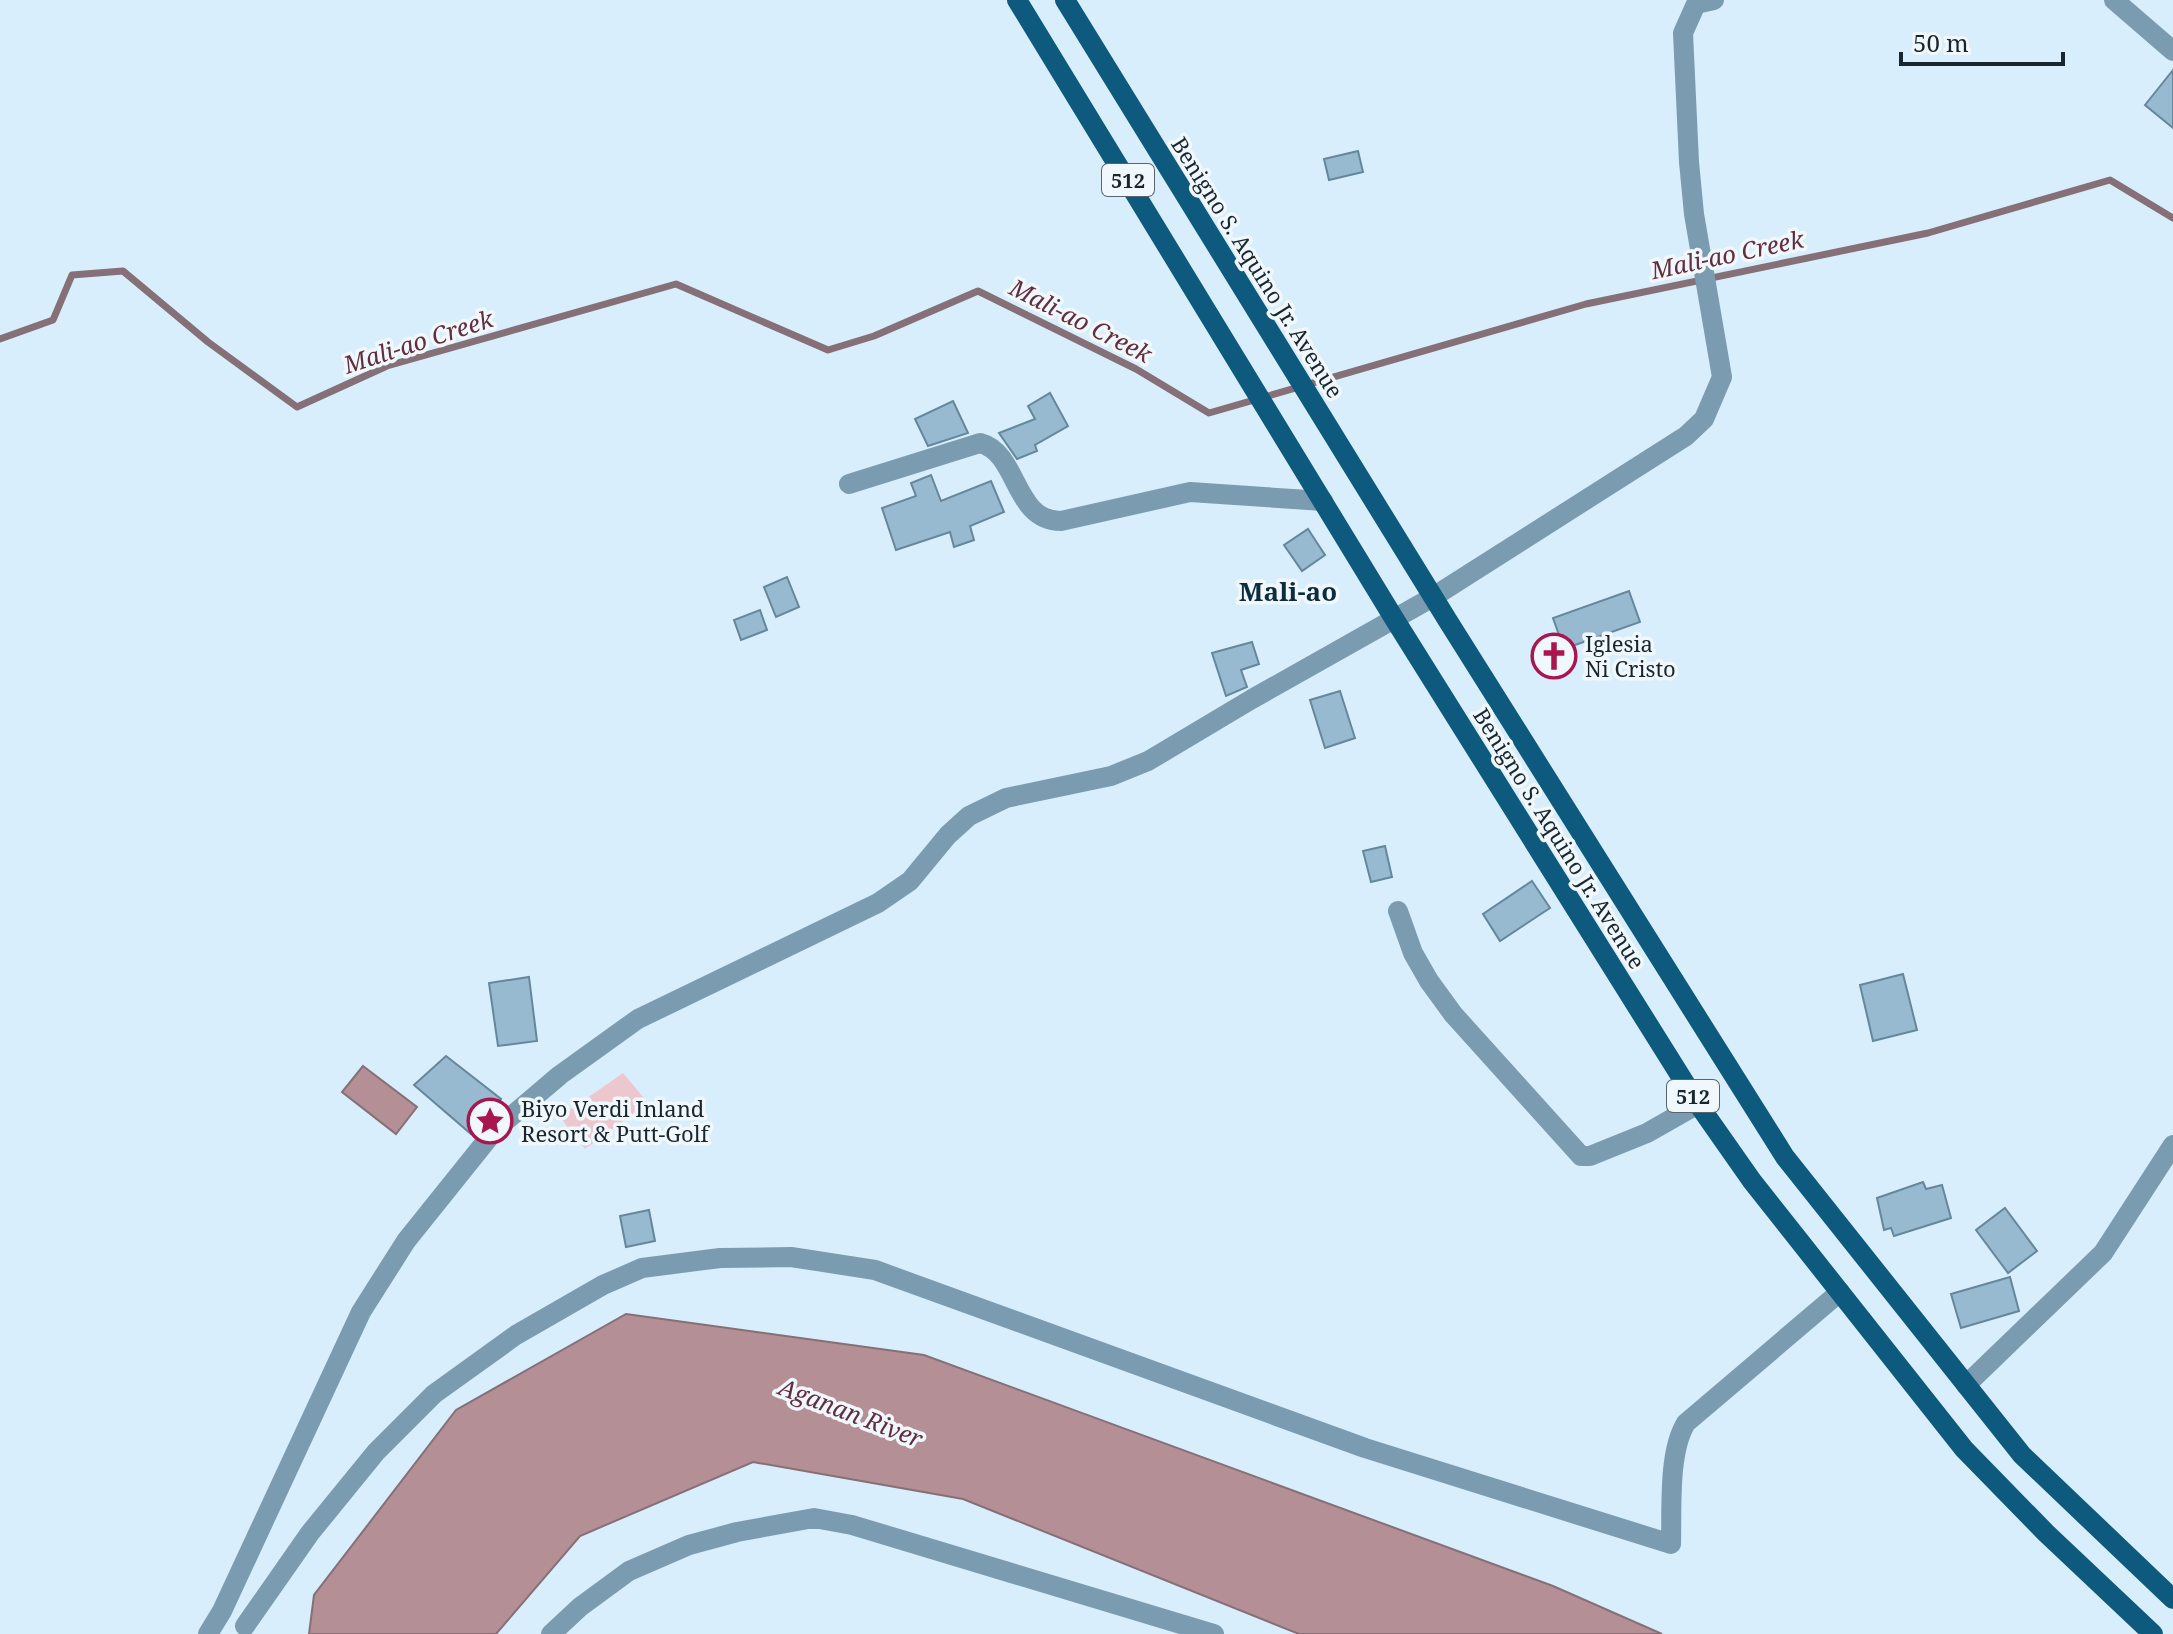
<svg xmlns="http://www.w3.org/2000/svg" width="2173" height="1634" viewBox="0 0 2173 1634" font-family="'Noto Serif',serif">
<style>
.green{fill:#edc7ce}
.water{fill:#b48f96;stroke:#857077;stroke-width:2}
.pier{fill:#d8eefc}
.lines{fill:none;stroke-linecap:round;stroke-linejoin:round}
.stream{stroke:#857077;stroke-width:7}
.building{fill:#97bad1;stroke:#65879c;stroke-width:2}
.minor{stroke:#7b9cb0;stroke-width:20}
.major{stroke:#0e597e;stroke-width:20}
.labels{text-anchor:middle;dominant-baseline:central;stroke-width:7;stroke-linejoin:round;paint-order:stroke}
.shield{fill:#f1f8fd;stroke:#59656d;stroke-width:2}
.shield-label{font-size:20px;font-weight:bold;fill:#18262f}
.street-label{font-size:22px;fill:#18262f;stroke:#f1f8fd}
.poi-label{font-size:22px;fill:#18262f;stroke:#f1f8fd;text-anchor:start}
.water-label{font-size:24px;font-style:italic;fill:#632f3c;stroke:#f1f8fd}
.quarter-label{font-size:26px;font-weight:bold;fill:#0d2d3f;stroke:#f1f8fd}
</style>
<rect width="100%" height="100%" fill="#d8eefc"/>
<path class="green" d="M623,1073L648,1103L585,1149L560,1117Z"/>
<path class="water" d="M363,1066L417,1107L396,1134L342,1092Z
M626,1314L924,1355L1553,1586L1662,1634H1299L963,1499L753,1462L580,1536L496,1634H309L314,1595L456,1410Z"/>
<path class="pier" d="M2173,1606V1634H2133L2127,1628Z"/>
<g class="lines">
<path class="stream" d="M0,339L53,320L72,275L123,271L208,342L297,407L387,366L676,284L828,350L874,336L978,291L1136,369L1209,413L1586,304L1928,233L2110,180L2173,218"/>
</g>
<path class="building" d="M2173,70V128L2145,105Z
M1358,151L1363,172L1329,180L1324,159Z
M1050,393L1068,426L1035,445L1037,451L1017,459L999,433L1035,419L1028,406Z
M953,401L968,433L928,446L915,419Z
M931,475L941,501L991,481L1004,512L970,526L974,540L954,547L950,532L896,550L882,508L916,496L911,483Z
M1308,529L1325,555L1302,571L1284,545Z
M787,577L799,607L776,617L764,587Z
M1629,591L1640,622L1564,649L1553,618Z
M760,610L767,630L741,640L734,620Z
M1252,642L1259,664L1241,670L1247,687L1226,696L1212,653Z
M1340,691L1355,738L1325,748L1310,700Z
M1385,846L1392,877L1371,882L1363,851Z
M1532,881L1550,908L1500,941L1483,914Z
M1903,974L1917,1030L1873,1041L1860,985Z
M529,977L537,1041L498,1046L489,983Z
M446,1056L501,1099L471,1134L414,1085Z
M1923,1182L1926,1189L1942,1185L1951,1218L1894,1236L1891,1228L1884,1230L1877,1198Z
M2005,1208L2037,1251L2008,1273L1976,1230Z
M649,1210L655,1241L626,1247L620,1216Z
M2010,1277L2019,1311L1961,1328L1951,1294Z"/>
<g class="lines">
<path class="minor" d="M2114,0L2173,51
M849,484L980,443C1019,453 1013,521 1061,521L1190,492L1323,501
M1398,911L1413,953L1429,981L1453,1014L1581,1156H1590L1647,1133L1698,1104
M1966,1385L2103,1253L2173,1145
M245,1626L310,1533L376,1452L434,1394L516,1335L603,1285L642,1268L720,1258L791,1257L875,1270L1365,1448L1671,1544C1672,1509 1668,1452 1686,1423L1840,1292
M208,1634L222,1611L361,1312L406,1241L495,1130L560,1075L638,1019L878,903L910,881L948,835L969,816L1006,798L1111,776L1148,761L1252,699L1433,597L1686,436L1704,419L1722,377L1694,214L1689,162L1683,33L1696,4L1714,0
M551,1634L580,1607L629,1571L689,1545L737,1532L814,1518L852,1525L1214,1634"/>
<path class="major" d="M1017,0L1395,620L1698,1104L1752,1181L1964,1449L2046,1533L2153,1634
M1065,0L1448,621L1785,1157L2022,1455L2173,1599"/>
</g>
<defs>
<g id="church-ring" transform="scale(2.3)"><circle r="9.5" fill="#f1f8fd" stroke="#a9164f" stroke-width="1.5"/><path d="M-1.2-6h2.4v3.5h3.3v2.4h-3.3V6h-2.4V-.1h-3.3v-2.4h3.3Z" fill="#a9164f"/></g>
<g id="sight-ring" transform="scale(2.3)"><circle r="9.5" fill="#f1f8fd" stroke="#a9164f" stroke-width="1.5"/><path d="M0-6L1.8-2.2L6-1.7L2.9 1.2L3.7 5.4L0 3.3L-3.7 5.4L-2.9 1.2L-6-1.7L-1.8-2.2Z" fill="#a9164f"/></g>
</defs>
<g fill-rule="evenodd">
<use href="#church-ring" x="1554" y="656"/>
<use href="#sight-ring" x="490" y="1121"/>
</g>
<g class="labels">
<g class="shield">
<rect x="1102" y="164" width="52" height="32" rx="6"/>
<rect x="1667" y="1080" width="52" height="32" rx="6"/>
</g>
<g class="shield-label">
<text x="1128" y="180">512</text>
<text x="1693" y="1096">512</text>
</g>
<g class="street-label">
<text transform="translate(1258 267) rotate(58)">Benigno S. Aquino Jr. Avenue</text>
<text transform="translate(1560 838) rotate(58)">Benigno S. Aquino Jr. Avenue</text>
</g>
<g class="poi-label">
<text x="1585" y="643">Iglesia<tspan x="1585" dy="25">Ni Cristo</tspan></text>
<text x="521" y="1108">Biyo Verdi Inland<tspan x="521" dy="25">Resort &amp; Putt-Golf</tspan></text>
</g>
<g class="water-label">
<text transform="translate(1727 254) rotate(-12)">Mali-ao Creek</text>
<text transform="translate(1081 320) rotate(27)">Mali-ao Creek</text>
<text transform="translate(418 341) rotate(-18)">Mali-ao Creek</text>
<text transform="translate(851 1412) rotate(21)">Aganan River</text>
</g>
<g class="quarter-label">
<text x="1288" y="591">Mali-ao</text>
</g>
</g>
<path d="M1901 52v12h162v-12" fill="none" stroke="#18262f" stroke-width="4"/>
<text x="1913" y="52" font-size="24" fill="#18262f" stroke="#f1f8fd" stroke-width="6" paint-order="stroke">50 m</text>
</svg>
